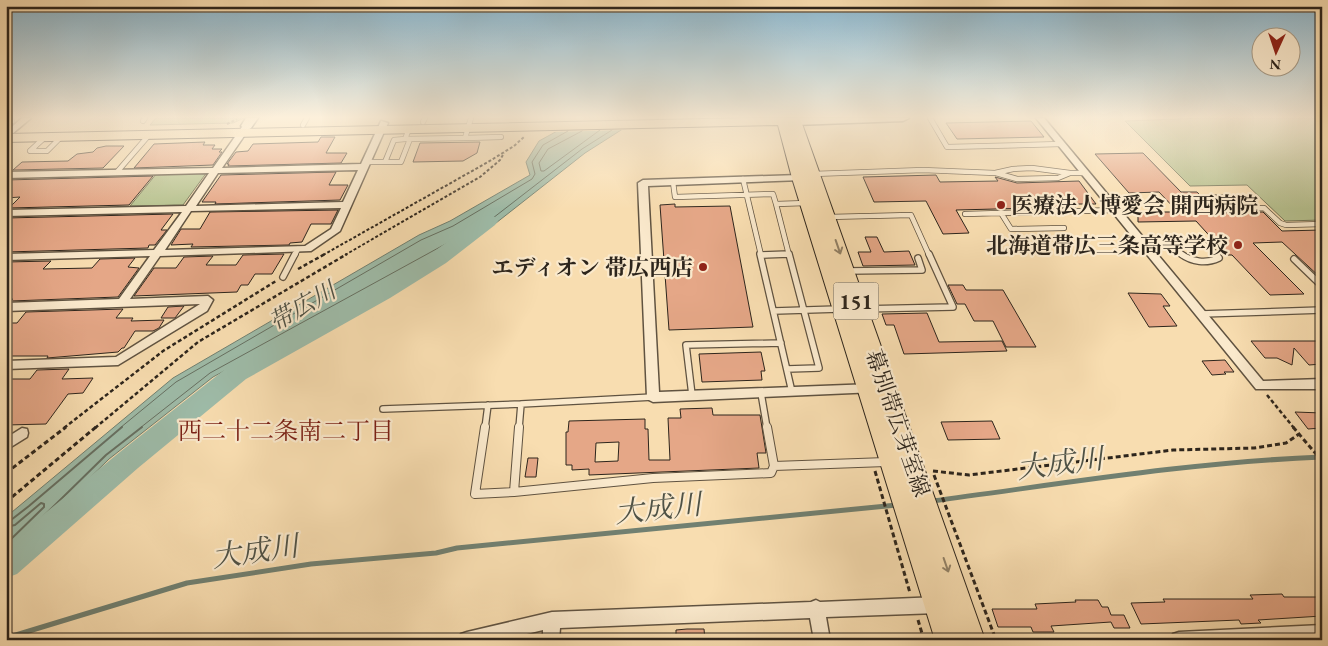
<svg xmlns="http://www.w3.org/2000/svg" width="1328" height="646" viewBox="0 0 1328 646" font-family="'EB Garamond','Noto Serif JP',serif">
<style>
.green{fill:#b7c290;stroke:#727456}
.water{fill:#9ebca9;stroke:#718071}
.pier{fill:#f8ddb0}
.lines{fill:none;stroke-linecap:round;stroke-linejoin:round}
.shore-far1{stroke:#667062;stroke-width:1}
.shore{stroke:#667062;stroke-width:2}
.stream{stroke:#718071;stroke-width:5}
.river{fill:#9ebca9;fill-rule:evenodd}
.building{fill:#e5a787;stroke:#2d251c;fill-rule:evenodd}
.lane-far2-casing{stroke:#605341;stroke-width:6}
.lane-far1-casing{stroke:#605341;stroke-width:8}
.lane-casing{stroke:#605341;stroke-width:10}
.street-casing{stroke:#605341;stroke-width:3}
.secondary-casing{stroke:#2d251c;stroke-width:3}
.primary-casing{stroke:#2d251c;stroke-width:2}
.path-far2{stroke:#2d251c;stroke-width:2;stroke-dasharray:3 2;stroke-linecap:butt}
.path-far1{stroke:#2d251c;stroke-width:2.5;stroke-dasharray:4 2.5;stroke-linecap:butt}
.path{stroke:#2d251c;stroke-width:3;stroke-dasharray:5 3;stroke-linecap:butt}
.lane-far2{stroke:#fae9cc;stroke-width:4.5}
.lane-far1{stroke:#fae9cc;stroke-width:5.5}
.lane{stroke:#fae9cc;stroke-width:8}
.street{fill:#fae9cc;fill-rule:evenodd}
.secondary{fill:#fae9cc;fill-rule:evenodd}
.primary{fill:#f8ddb0;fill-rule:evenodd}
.oneway{stroke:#928166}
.poi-dot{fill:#8f2418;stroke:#fae9cc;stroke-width:2}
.labels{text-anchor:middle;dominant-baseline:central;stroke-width:4.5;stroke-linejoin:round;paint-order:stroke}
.shield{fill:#fae9cc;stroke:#6a6051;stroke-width:1}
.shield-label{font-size:21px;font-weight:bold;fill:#2d251c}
.poi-label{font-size:22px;font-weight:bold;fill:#2d251c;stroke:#fae9cc;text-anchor:end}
.street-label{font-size:22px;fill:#2d251c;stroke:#fae9cc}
.water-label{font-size:24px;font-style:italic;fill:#4f5246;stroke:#fae9cc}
.neighbourhood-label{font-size:24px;fill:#7a1f14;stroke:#fae9cc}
.near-water-label{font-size:29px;font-style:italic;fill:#4f5246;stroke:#fae9cc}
</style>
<rect width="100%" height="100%" fill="#f8ddb0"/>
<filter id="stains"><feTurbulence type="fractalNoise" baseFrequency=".004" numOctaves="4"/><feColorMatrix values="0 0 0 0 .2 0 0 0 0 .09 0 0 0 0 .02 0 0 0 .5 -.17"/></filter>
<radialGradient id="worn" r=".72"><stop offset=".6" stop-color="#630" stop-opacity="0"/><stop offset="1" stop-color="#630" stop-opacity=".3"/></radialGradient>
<path class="green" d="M156,118H244L233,123L150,125Z
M1204,118H1322V220L1285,221L1247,185L1190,186L1125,121Z
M207,172L183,205L130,206L157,173Z"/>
<path class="water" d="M581,118H640L585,153L496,223L213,377L109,459L6,560V517L173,378L419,235L450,221L530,175L526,162L539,141Z"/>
<path class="pier" d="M576,118H643L626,130L551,132Z"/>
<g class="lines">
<path class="shore-far1" d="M582,131L548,149L539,163L541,171H544L600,130
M120,428L176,382L421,240L453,226L532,179L535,174L532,162L543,145L568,131
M140,428L210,373L493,218L582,149L612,130"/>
<path class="shore" d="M6,521L11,520L29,506L122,427
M6,527L15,525L41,503L44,504V507L6,544
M6,553L106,455L142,427"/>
<path class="stream" d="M932,501C1061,484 1192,462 1322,457
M6,638L187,583L311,564L436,553L457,548L897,505"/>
<path class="river" d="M488,215L495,217L498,221L495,225L446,263L390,298L246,379L138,468L17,574L6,578V545L120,452L228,367L374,288L432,253L481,217Z"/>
</g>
<path class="building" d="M1031,121L1044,137L957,139L946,123Z
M321,137H335L326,153H347L341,163L228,166L229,164H227L236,152L248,151L253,144L318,142Z
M205,142L203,145H215L212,149H222L219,152H222L213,165L134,168L154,144Z
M480,142L477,153L463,161L413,162L420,143Z
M106,146H124L103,168L13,170L22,162L68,161L77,154L93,152L97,148Z
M1143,153L1181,192H1197L1200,195H1230L1240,204L1213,205L1211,209L1214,213L1263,212L1282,231L1322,230V279L1282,242L1253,243L1304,294L1270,295L1232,255H1227L1196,221L1138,222V212H1178L1159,192L1129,193L1095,154Z
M336,172L329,185H348L340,200L215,204L216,202H202L221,175Z
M936,175L940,182L998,181L995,177L1017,183L1079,181L1096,204H1074L1076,207L956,210L969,233L943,234L926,201L874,202L863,177Z
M153,176L129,205L9,208L20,197L6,198V180Z
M675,204V207L730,206L753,327L669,330L660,205Z
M338,210L331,224H311L302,242L290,243L289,245L191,247L193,244L171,245L181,229H200L210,212Z
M173,214L161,230H167L155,245H149L148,248L6,252V218Z
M865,237H877L884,252L909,251L915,265L863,266L858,252H871Z
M284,254L272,274H255L248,285H241L237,292L134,296L154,268H176L184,257L213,256L206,265H236L243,255Z
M135,258L128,267L139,268L118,297L11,301L13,299H6V262L51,261L43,269L92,268L100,259Z
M948,285H963L966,290H1003L1036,347H1006L993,321H974L965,304H957Z
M1128,293L1161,294L1170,306H1163L1177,326L1149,327Z
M184,306L175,318H161L168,307Z
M123,309L116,318H133L131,321L164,320L159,328L153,331H135L124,348H122L118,352L47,358L48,356H8L12,352H6V327L10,323H17L26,312Z
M927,313L939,342L1002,341L1007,351L904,354L894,325H886L882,314Z
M1251,341H1317L1322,346V364L1309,365L1294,348L1292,365L1277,358H1265Z
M761,352L765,371H761L762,380L702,382L699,354Z
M1225,360L1234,372H1224L1226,374L1212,375L1202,361Z
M69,369L62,379L93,378L83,393L68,394L46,424L6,425V383L9,379H30L37,370Z
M712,408L713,415H760L766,453H757L759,468L589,475V469L572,470V465H566V432H568L569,421L645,419V429H648L649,460H670L668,418H681L680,409ZM619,442L618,461L595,462L596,443Z
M1295,412L1322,413V428L1308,429Z
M992,421L1000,439L948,440L941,422Z
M528,458H538L536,477H525Z
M1282,594L1284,597H1322V616L1258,620L1261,623L1241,624L1239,620L1141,624L1131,603L1165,602L1163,599H1253L1250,595Z
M1075,600H1098L1102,607H1108L1111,615H1124L1130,628H1114L1111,622L1051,626L1054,632H1033L1031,627H998L992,609H1037L1035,604L1076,602Z
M687,629H704L705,640H676V630Z"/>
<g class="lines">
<g class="lane-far2-casing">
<path id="lane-far2" d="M930,118L947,147L1061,144
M6,121H12
M143,121L145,118
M423,122L425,118
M303,125L307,118
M409,129L405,139L465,138L471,118
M44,138L30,151H47L61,137
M465,138L501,137
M366,162H401L410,139
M385,162L394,140L405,139
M117,172L149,135
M996,173L1017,179L1058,178L1070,173H1085
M813,174L923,170L995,173L1013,169L1032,168L1070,173
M743,179L761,255
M673,182L675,197L773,194L776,204L807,203
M776,204L789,255
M1215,209L1264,208L1280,223L1286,225L1322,224
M1001,213L1011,229L1064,228
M965,214L1116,210
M828,217L911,215L929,255
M1142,242H1171
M1171,242C1192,242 1202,238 1217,255
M1171,242L1182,255
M295,255L298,249
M761,255L789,254"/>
</g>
<g class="lane-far1-casing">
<path id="lane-far1" d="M760,254L792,392
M1181,254C1192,262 1206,264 1219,258L1216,254
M761,255L789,254
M1294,259L1322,286
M847,271L922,270L918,258
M283,277L295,254
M861,309L953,307L929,254
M774,311L839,309
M1201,314L1322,310
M787,369L819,368L789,254
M761,393L767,428
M692,395L686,345L781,343
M383,409L521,404
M485,428L488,405
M519,428L521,404L653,397"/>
</g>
<g class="lane-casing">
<path id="lane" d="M485,427L475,494L514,492
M519,427L514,492L653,478L771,473L774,466
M767,427L774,466L886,462"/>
</g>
<g class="street-casing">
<path id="street" d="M22,118H31L6,139V132Z
M1036,118H1044L1263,381L1322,379V389H1256Z
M381,121L388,123L340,231L311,251L160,256L130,299L208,296L213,300L207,311L118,365L6,369V361L116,357L200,304L6,311V303L119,299L150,256L6,260V254L154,250L182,212L6,216V210L186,206L209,173L6,178V172L213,168L244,124H247L251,126L222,168L361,164ZM358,170L343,202L196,206L218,173ZM341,208L331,229L305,246L165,250L191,211Z
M799,175L803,178L802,180L648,186L659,392L872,384L876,386L878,389L876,392L653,402L649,400L647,397L638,183L643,180Z
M22,428L27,429L28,433L27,437L6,450V438Z
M938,597L944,600L946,605L944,610L938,613L826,617L830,640H814L810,618L560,628L559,640H543V630L502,640H459L461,634L467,632L552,612L811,602L816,600L820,602Z
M1322,625V640H1171L1173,634L1179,632Z"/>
</g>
<g class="secondary-casing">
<path id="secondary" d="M246,118H258L251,128L247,130L241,126Z
M909,118L903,121L795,125L789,121L792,118Z"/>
</g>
<g class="primary-casing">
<path id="primary" d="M749,118H800L985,640H935L792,178L778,125L6,142V134Z"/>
</g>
<path class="path-far2" d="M227,124L237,119
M323,255L488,162L514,146L524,137
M345,255L480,177L500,160L504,153"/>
<path class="path-far1" d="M298,269L325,254
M1267,395L1294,428
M64,428L163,351L276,281
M95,428L198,342L347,254"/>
<path class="path" d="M1293,427L1322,461
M875,471L910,593
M933,471L969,475L1173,450L1254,448L1286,443L1299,434
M6,473L66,427
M934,475L996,640
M6,502L96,427
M918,620L924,640"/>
<use href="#lane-far2" class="lane-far2"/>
<use href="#lane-far1" class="lane-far1"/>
<use href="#lane" class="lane"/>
<use href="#street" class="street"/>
<use href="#secondary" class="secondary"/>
<use href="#primary" class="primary"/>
</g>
<defs><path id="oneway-shaft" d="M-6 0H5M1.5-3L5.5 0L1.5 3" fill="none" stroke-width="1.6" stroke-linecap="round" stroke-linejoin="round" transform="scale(1.25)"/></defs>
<g class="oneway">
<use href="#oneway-shaft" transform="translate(838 247) rotate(71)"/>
<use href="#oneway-shaft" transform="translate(946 565) rotate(71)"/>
</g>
<linearGradient id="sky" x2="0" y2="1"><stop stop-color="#8ab7cf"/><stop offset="0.56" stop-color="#fcf0db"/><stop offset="1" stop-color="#fcf0db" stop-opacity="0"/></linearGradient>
<rect width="1328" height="209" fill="url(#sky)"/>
<g class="poi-dot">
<circle cx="1001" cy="205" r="5"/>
<circle cx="1238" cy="245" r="5"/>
<circle cx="703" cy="267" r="5"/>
</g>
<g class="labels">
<rect class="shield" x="833.5" y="282.5" width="45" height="37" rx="4"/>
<g class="shield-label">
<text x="856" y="301">151</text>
</g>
<g class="poi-label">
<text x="1011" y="205" text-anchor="start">医療法人博愛会 開西病院</text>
<text x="1228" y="245">北海道帯広三条高等学校</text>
<text x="693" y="267">エディオン 帯広西店</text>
</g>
<g class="street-label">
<text transform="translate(898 423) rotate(71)">幕別帯広芽室線</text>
</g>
<g class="water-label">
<text transform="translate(302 306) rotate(-30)">帯広川</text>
</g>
<g class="neighbourhood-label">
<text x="286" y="430">西二十二条南二丁目</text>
</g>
<g class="near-water-label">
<text transform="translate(1060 463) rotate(-7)">大成川</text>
<text transform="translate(658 508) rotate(-6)">大成川</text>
<text transform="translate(255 551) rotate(-8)">大成川</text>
</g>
</g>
<rect width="1328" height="646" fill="none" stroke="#f8ddb0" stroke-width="25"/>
<rect x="8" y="8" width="1313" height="631" fill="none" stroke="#2d251c" stroke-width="2.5"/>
<rect x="12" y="12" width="1303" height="621" fill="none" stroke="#2d251c"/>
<g transform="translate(1276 52) rotate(183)"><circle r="24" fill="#fae9cc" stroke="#a89b86"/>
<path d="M0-4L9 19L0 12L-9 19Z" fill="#8f2418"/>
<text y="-8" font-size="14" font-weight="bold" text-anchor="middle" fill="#2d251c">N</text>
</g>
<rect width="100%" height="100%" filter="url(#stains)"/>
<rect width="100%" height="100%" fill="url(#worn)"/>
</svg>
